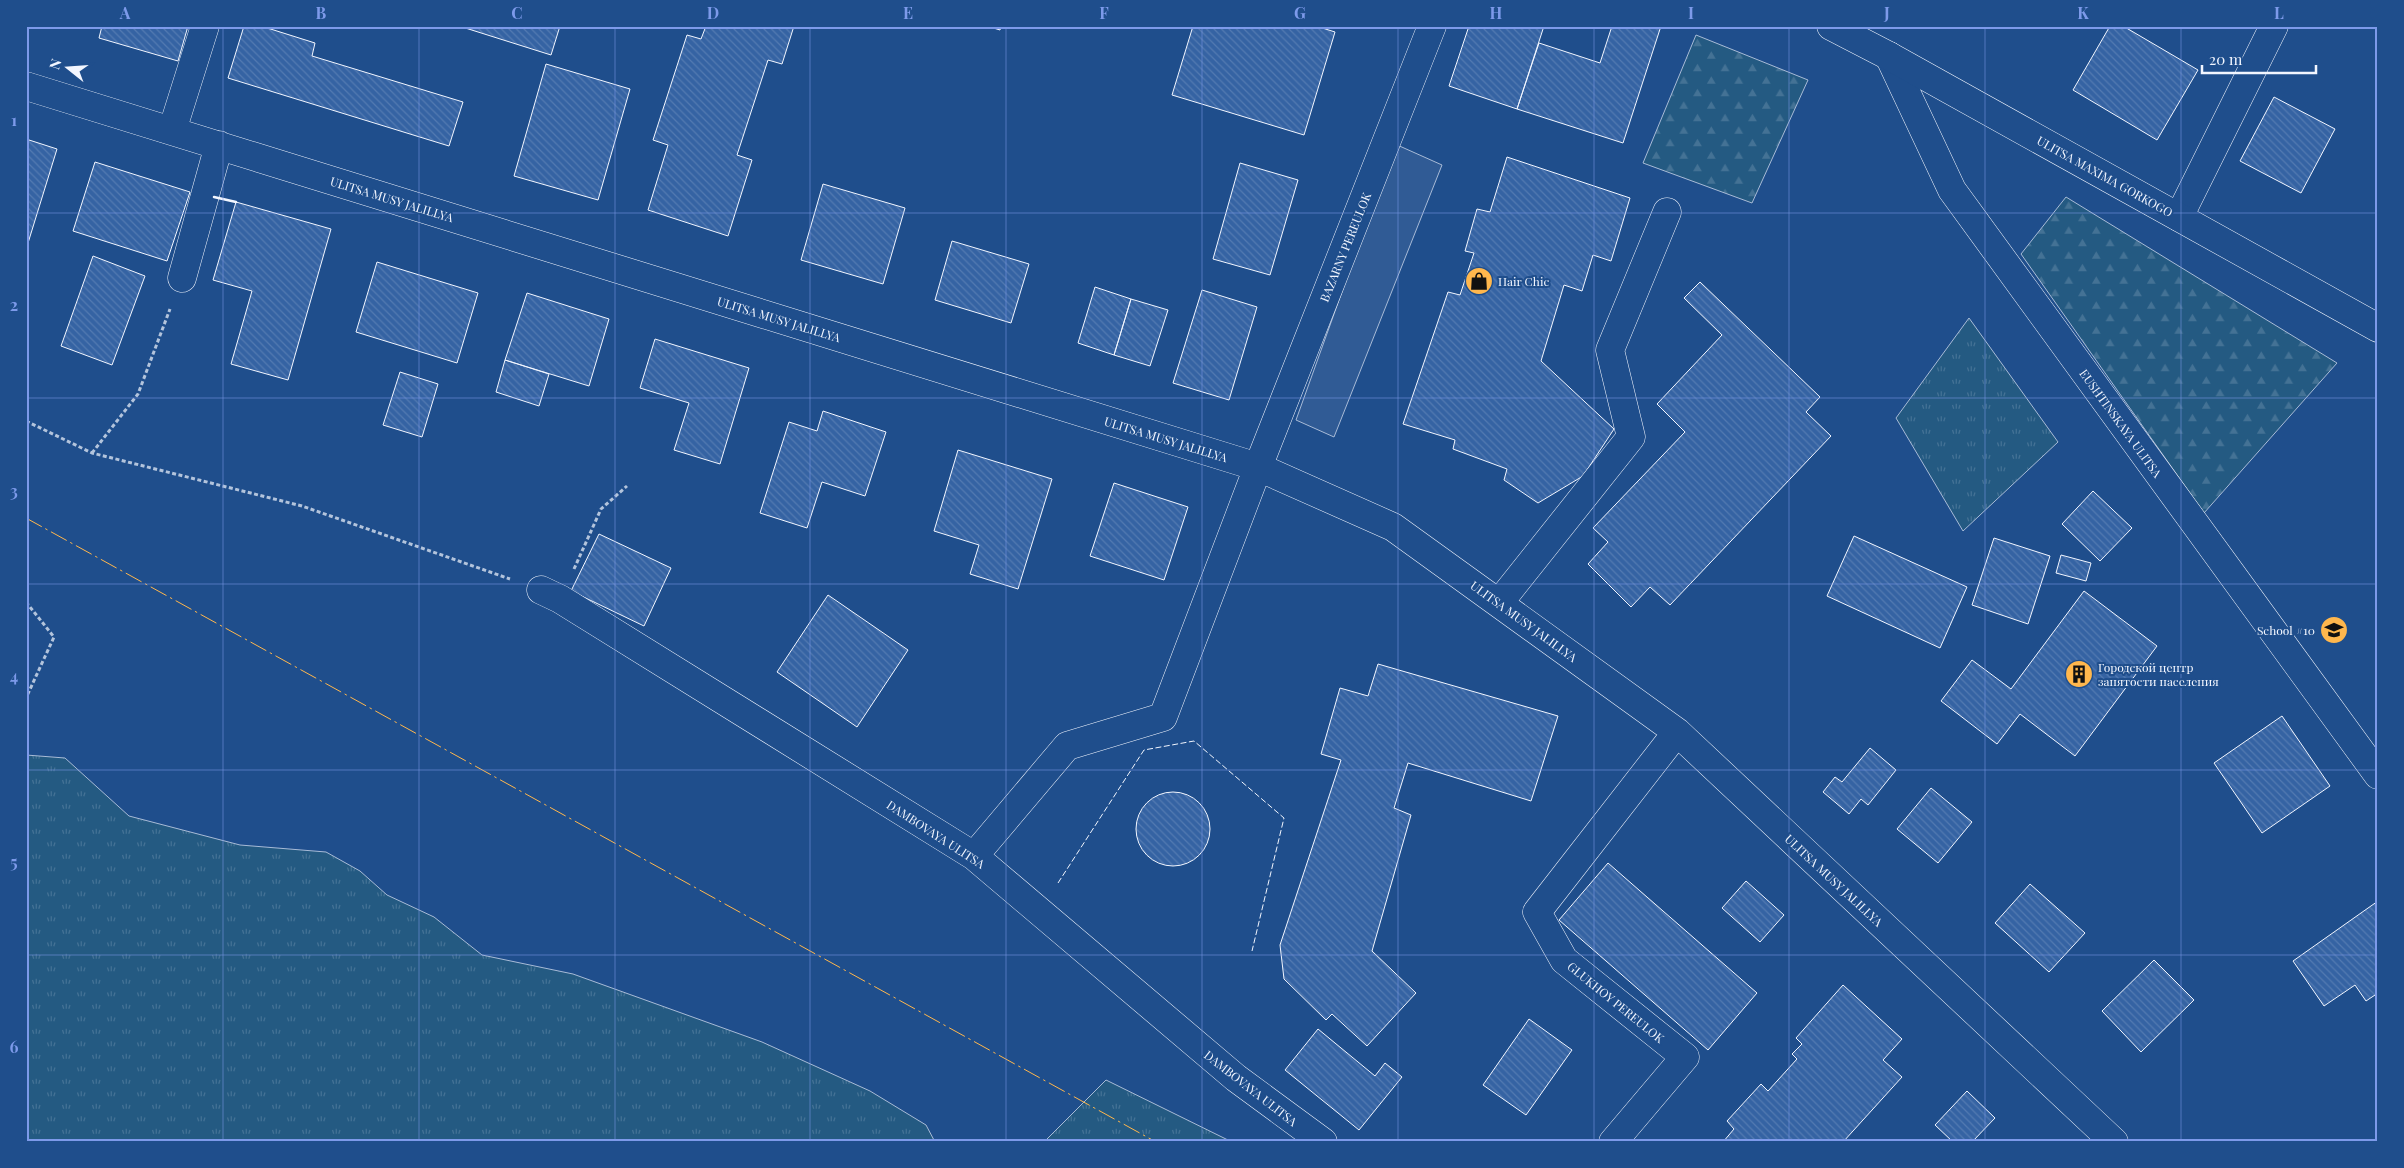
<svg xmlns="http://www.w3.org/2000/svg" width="2404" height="1168" viewBox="0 0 2404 1168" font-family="'Playfair Display',serif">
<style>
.grass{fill:url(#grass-tufts);stroke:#a8bbd7}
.forest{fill:url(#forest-firs);stroke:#a8bbd7}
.parking{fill:#305b95;stroke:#a8bbd7}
.building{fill:url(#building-back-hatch);stroke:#f2f6ff}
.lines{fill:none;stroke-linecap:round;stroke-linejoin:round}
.minor-casing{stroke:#f2f6ff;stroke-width:29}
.major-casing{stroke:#f2f6ff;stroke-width:29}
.path{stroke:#b3c4dc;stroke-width:3;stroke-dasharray:4 2.5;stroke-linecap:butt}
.minor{stroke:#1f4e8c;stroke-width:28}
.major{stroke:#1f4e8c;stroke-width:28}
.fence{stroke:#f2f6ff;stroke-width:1;stroke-dasharray:6 2.5;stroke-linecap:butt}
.wall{stroke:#f2f6ff;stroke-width:2.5}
.power{stroke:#ffb74d;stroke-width:1;stroke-dasharray:18 4 2.5 4;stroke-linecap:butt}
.grid{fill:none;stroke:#7d9aea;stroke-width:1;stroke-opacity:0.55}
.labels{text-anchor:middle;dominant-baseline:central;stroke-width:4;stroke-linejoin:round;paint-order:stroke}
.street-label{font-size:12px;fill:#f2f6ff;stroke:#1f4e8c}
.poi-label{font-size:12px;fill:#f2f6ff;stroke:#1f4e8c;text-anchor:start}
.neatline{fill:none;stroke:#7d9aea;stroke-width:2}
.grid-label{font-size:16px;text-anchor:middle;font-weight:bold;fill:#7d9aea}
</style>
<defs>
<pattern id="grass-tufts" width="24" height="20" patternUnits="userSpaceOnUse" patternTransform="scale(1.25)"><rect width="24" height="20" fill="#245a82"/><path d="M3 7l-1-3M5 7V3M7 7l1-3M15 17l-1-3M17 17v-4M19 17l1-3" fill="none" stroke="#447295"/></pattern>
<pattern id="forest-firs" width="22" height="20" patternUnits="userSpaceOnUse" patternTransform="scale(1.25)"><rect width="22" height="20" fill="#245a82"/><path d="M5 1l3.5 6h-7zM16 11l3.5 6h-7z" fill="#447295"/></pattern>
<pattern id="building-back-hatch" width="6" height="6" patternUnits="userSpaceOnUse" patternTransform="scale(1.25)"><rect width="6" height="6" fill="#3563a3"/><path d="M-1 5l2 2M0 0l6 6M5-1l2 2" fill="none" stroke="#537ab1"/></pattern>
</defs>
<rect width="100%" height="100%" fill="#1f4e8c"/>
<path class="grass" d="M1969,318L2058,442L1963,531L1896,418Z
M26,755L65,758L129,816L240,845L326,852L360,871L387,895L434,917L482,955L573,974L762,1042L870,1091L926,1125L935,1142H26Z
M1106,1080L1232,1142H1044Z"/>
<path class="forest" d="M1696,35L1808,80L1752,203L1643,163Z
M2066,197L2337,363L2204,513L2021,254Z"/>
<path class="parking" d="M1395,144L1442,165L1334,437L1296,420Z"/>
<path class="building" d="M102,26H188L178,61L99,38Z
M244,26H261L315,43L312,56L463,102L449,146L228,78Z
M459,26H560L551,55Z
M706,26H794L782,64L768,60L737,155L752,160L728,236L648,210L668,145L653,140L687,35L701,39Z
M987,26H1001L1000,30Z
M1193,26H1316L1335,32L1304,135L1172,95Z
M1469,26H1544L1517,109L1449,86Z
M1612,26H1661L1623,143L1517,109L1539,43L1600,63Z
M2110,26H2123L2198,70L2157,140L2073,90Z
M546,64L630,89L598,200L514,176Z
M2274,97L2335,129L2301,193L2240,161Z
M26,139L57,149L28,243H26Z
M1507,157L1630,198L1611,261L1593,255L1582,291L1564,285L1541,361L1614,429L1583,476L1538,503L1504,480L1507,469L1453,449L1455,440L1403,424L1448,292L1460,295L1474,253L1465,251L1477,209L1490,212Z
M95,162L190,192L167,261L73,231Z
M1240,163L1298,180L1270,275L1213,259Z
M823,184L905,208L883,284L801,260Z
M236,202L331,229L288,380L231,364L252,291L213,280Z
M952,241L1029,264L1011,323L935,300Z
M93,256L145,276L112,365L61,346Z
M377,262L478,293L457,363L356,332Z
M1700,282L1820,397L1806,412L1831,436L1670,605L1650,587L1631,607L1588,564L1608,542L1593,528L1685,432L1657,404L1722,335L1684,298Z
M1095,287L1131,299L1114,355L1078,343Z
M1202,290L1257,307L1229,400L1173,383Z
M527,293L609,319L589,386L505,360Z
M1131,299L1168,310L1150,366L1114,355Z
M655,339L749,368L720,464L674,450L689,403L640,388Z
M505,360L549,374L539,406L496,392Z
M400,372L438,384L422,437L383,425Z
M823,411L886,432L865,496L822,482L807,528L760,513L789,422L817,431Z
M958,450L1052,479L1018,589L970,574L979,545L934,531Z
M1114,483L1188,507L1164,580L1090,556Z
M2093,491L2132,528L2100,561L2062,524Z
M599,534L671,568L644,626L571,591Z
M1854,536L1967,587L1940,648L1827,596Z
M1994,538L2050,556L2028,624L1972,605Z
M2061,555L2091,563L2086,581L2056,573Z
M2084,591L2157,646L2075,756L2020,714L1997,744L1941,701L1972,660L2011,689Z
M828,595L908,650L857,727L777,672Z
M1378,664L1558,716L1531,801L1408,763L1394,808L1411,815L1372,951L1416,993L1367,1046L1332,1014L1326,1020L1284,979L1280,945L1341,760L1321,754L1340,688L1368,696Z
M2282,716L2330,786L2262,833L2214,763Z
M1870,748L1896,770L1868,805L1861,799L1849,814L1823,792L1835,777L1842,782Z
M1931,788L1972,822L1938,863L1897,829Z
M1136 829a37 37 0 1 1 74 0a37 37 0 1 1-74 0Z
M1608,863L1757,993L1708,1050L1559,920Z
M1746,881L1784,915L1760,942L1722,908Z
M2030,884L2085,933L2049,972L1995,923Z
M2378,901V993L2366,1001L2355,985L2324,1006L2293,961Z
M2154,960L2194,1000L2141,1052L2102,1011Z
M1843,985L1902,1039L1883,1060L1902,1077L1843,1142H1723L1734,1129L1727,1121L1761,1084L1768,1091L1797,1059L1792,1054L1802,1044L1796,1038Z
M1529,1019L1572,1050L1526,1115L1483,1085Z
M1318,1029L1375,1076L1385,1063L1402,1077L1359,1130L1285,1070Z
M1967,1091L1995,1118L1972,1142H1953L1935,1125Z"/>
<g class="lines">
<g class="minor-casing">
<path id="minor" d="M1889,56L1952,190L2378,775
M26,86L1258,467L1393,527L1677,732L2114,1142
M172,131L205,26
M2179,217L2274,26
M182,278L219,145
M541,590L560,599L974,856L1236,1078L1323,1142
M1499,603L1631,437L1610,350L1667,212
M974,856L1067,746L1163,717L1258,467L1432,26
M1613,1142L1685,1057L1564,960L1537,912L1677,732"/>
</g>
<g class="major-casing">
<path id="major" d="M1831,26L1889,56L2378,328"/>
</g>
<path class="path" d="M26,421L92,453L302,506L510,579
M92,453L138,394L170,309
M574,569L601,509L627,486
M26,602L54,637L26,698"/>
<use href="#minor" class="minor"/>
<use href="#major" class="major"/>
<path class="fence" d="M1058,883L1144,750L1194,741L1284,818L1252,951"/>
<path class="wall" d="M214,197L236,202"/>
<path class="power" d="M26,518L1156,1142"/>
</g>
<path class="grid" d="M223,26V1142M419,26V1142M615,26V1142M810,26V1142M1006,26V1142M1202,26V1142M1398,26V1142M1594,26V1142M1789,26V1142M1985,26V1142M2181,26V1142M26,213H2378M26,398H2378M26,584H2378M26,770H2378M26,955H2378"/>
<defs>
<g id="shop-disc" transform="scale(1.4375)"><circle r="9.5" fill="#ffb74d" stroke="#1f4e8c"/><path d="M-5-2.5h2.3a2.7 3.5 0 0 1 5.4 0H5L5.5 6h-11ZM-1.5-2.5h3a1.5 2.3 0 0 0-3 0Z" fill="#111"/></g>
<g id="school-disc" transform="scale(1.4375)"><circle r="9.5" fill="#ffb74d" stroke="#1f4e8c"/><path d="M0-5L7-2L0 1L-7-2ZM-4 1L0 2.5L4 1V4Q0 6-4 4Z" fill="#111"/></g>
<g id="building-disc" transform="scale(1.4375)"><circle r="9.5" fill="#ffb74d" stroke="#1f4e8c"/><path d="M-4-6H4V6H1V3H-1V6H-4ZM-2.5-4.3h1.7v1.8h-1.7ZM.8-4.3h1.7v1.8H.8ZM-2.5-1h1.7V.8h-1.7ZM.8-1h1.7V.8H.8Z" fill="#111"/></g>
</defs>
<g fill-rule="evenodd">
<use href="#shop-disc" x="1479" y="281"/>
<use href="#school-disc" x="2334" y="630"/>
<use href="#building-disc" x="2079" y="674"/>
</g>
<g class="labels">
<g class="street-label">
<text transform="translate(2105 176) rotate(29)">ULITSA MAXIMA GORKOGO</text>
<text transform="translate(392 199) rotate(17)">ULITSA MUSY JALILLYA</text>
<text transform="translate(1345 247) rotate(-68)">BAZARNY PEREULOK</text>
<text transform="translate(779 319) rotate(17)">ULITSA MUSY JALILLYA</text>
<text transform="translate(2121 423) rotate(54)">EUSHTINSKAYA ULITSA</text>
<text transform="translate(1166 439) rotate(17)">ULITSA MUSY JALILLYA</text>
<text transform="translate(1524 621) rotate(36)">ULITSA MUSY JALILLYA</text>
<text transform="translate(936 834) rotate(33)">DAMBOVAYA ULITSA</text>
<text transform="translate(1834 880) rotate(43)">ULITSA MUSY JALILLYA</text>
<text transform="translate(1616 1002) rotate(39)">GLUKHOY PEREULOK</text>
<text transform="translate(1251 1088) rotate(38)">DAMBOVAYA ULITSA</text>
</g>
<g class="poi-label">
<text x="1498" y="281">Hair Chic</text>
<text x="2315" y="630" text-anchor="end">School #10</text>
<text x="2098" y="667">Городской центр<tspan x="2098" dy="14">занятости населения</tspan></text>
</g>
</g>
<rect width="2404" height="1168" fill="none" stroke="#1f4e8c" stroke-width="55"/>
<g transform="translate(68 68) rotate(287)" stroke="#1f4e8c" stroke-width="4" paint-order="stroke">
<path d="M0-4L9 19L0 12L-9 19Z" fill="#f2f6ff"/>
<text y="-8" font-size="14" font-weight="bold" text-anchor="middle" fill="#f2f6ff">N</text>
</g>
<path d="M2202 65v8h114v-8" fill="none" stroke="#f2f6ff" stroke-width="2.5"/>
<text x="2209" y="65" font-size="15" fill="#f2f6ff" stroke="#1f4e8c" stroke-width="4" paint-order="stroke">20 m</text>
<rect x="28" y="28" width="2348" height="1112" class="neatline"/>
<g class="grid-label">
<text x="125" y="19">A</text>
<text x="321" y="19">B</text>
<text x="517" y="19">C</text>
<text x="713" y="19">D</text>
<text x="908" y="19">E</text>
<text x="1104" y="19">F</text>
<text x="1300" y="19">G</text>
<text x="1496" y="19">H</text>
<text x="1691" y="19">I</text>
<text x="1887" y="19">J</text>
<text x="2083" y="19">K</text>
<text x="2279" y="19">L</text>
<text x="14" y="126">1</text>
<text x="14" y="311">2</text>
<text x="14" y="497">3</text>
<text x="14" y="682">4</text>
<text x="14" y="868">5</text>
<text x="14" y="1053">6</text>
</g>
</svg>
